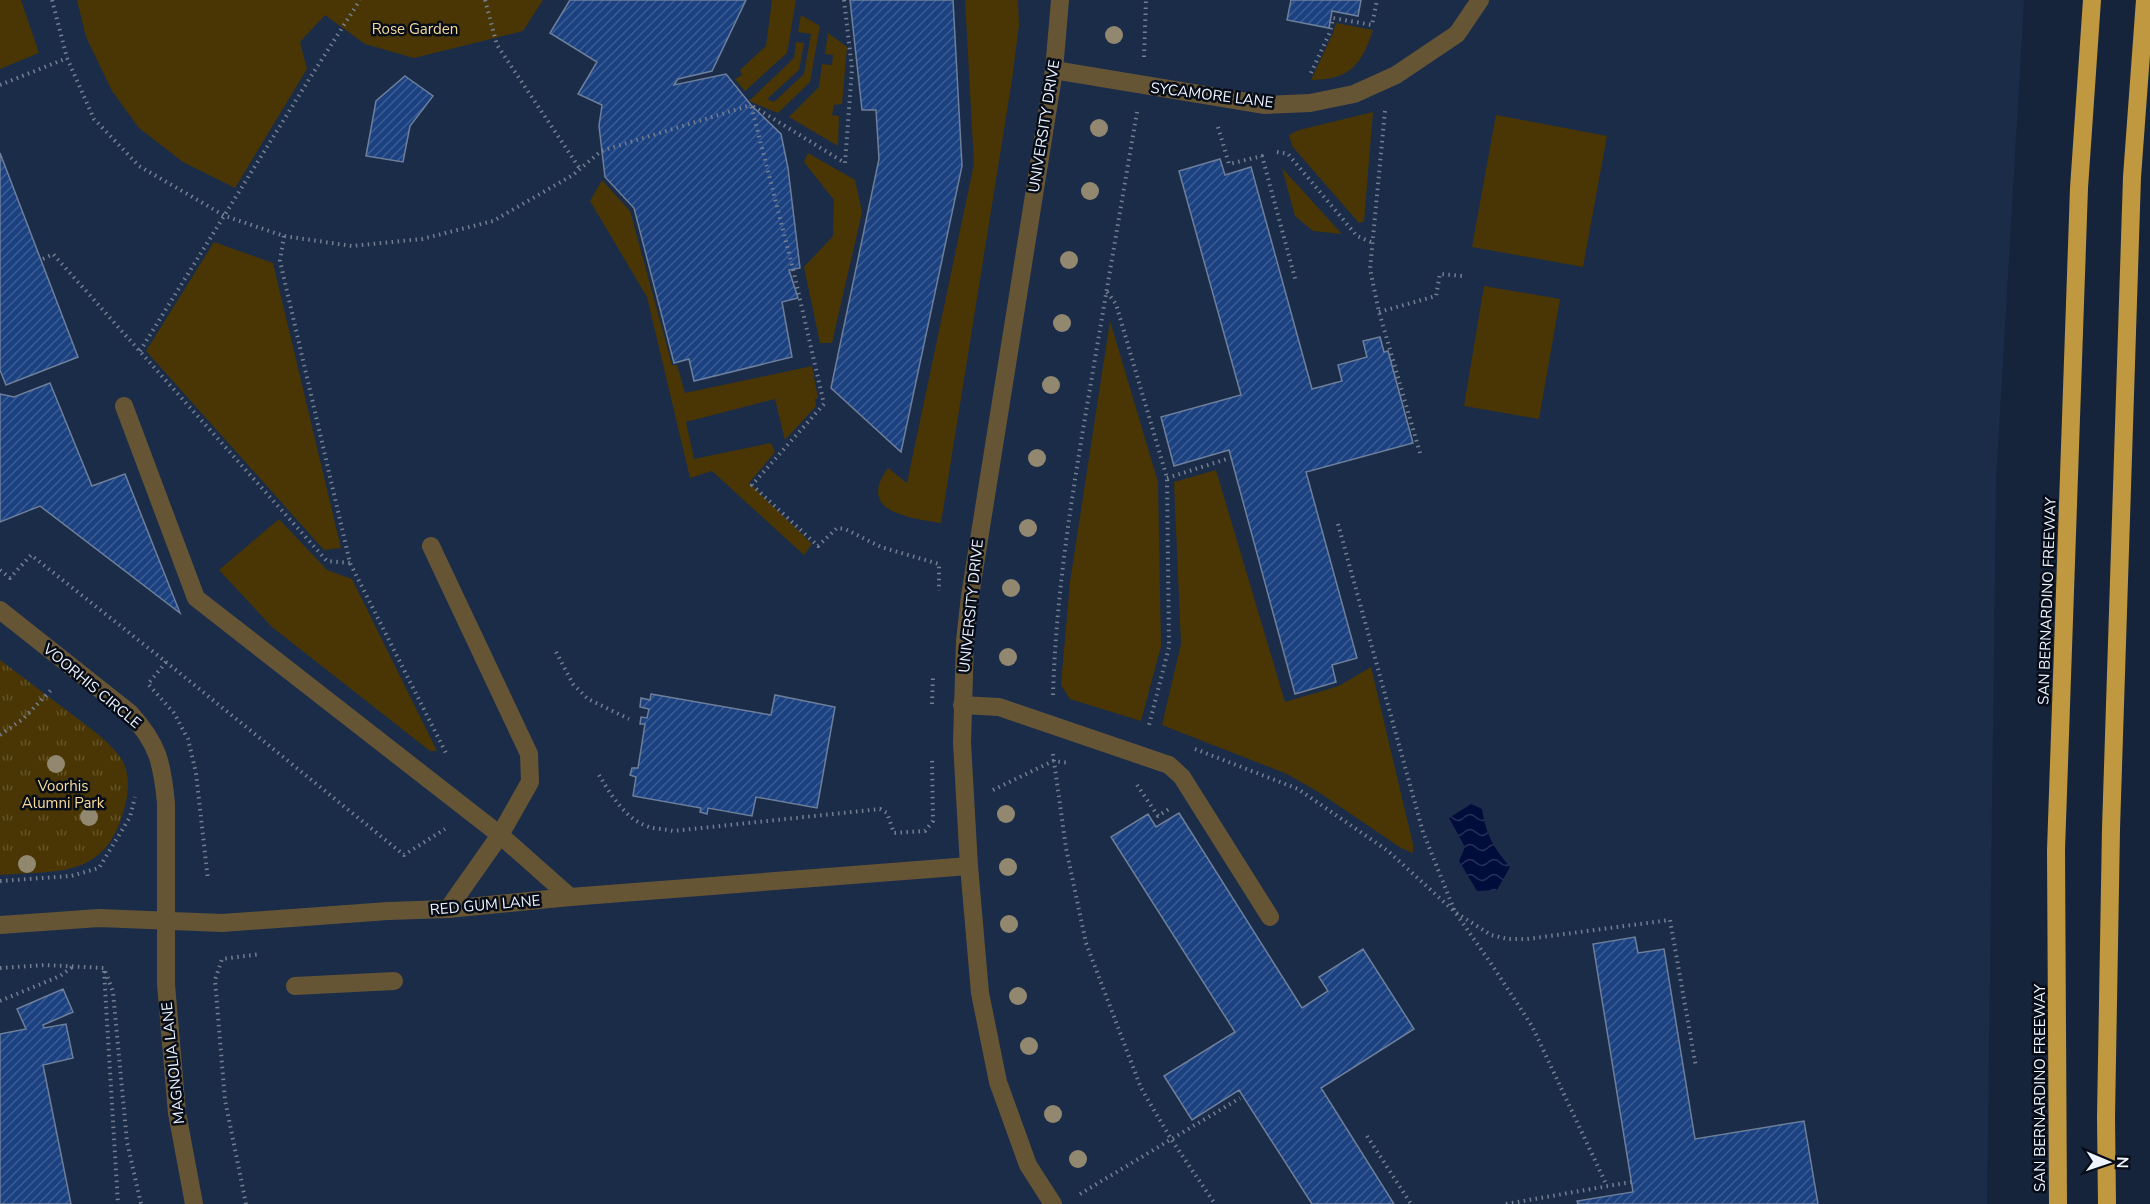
<svg xmlns="http://www.w3.org/2000/svg" width="2150" height="1204" viewBox="0 0 2150 1204" font-family="'Nunito Sans',sans-serif">
<style>
.built{fill:#1b2c49}
.green{fill:#493604}
.park{fill:url(#park-tufts)}
.water{fill:url(#water-waves)}
.building{fill:url(#building-hatch);stroke:#6d7f9b;stroke-width:1.5}
.lines{fill:none;stroke-linecap:round;stroke-linejoin:round}
.path{stroke:#757f91;stroke-width:4;stroke-dasharray:1.5 4.5;stroke-linecap:butt}
.lane{stroke:#655535;stroke-width:18}
.street{stroke:#655535;stroke-width:18}
.highway{stroke:#bf9840;stroke-width:18}
.tree{fill:#92886f}
.labels{text-anchor:middle;dominant-baseline:central;stroke-width:5;stroke-linejoin:round;paint-order:stroke}
.park-label{font-size:15px;fill:#f7d999;stroke:#070d18}
.street-label{font-size:15px;fill:#eef4fe;stroke:#070d18}
</style>
<defs>
<pattern id="park-tufts" width="24" height="20" patternUnits="userSpaceOnUse" patternTransform="scale(1.5)"><rect width="24" height="20" fill="#493604"/><path d="M3 7l-1-3M5 7V3M7 7l1-3M15 17l-1-3M17 17v-4M19 17l1-3" fill="none" stroke="#64542a"/></pattern>
<pattern id="water-waves" width="16" height="10" patternUnits="userSpaceOnUse" patternTransform="scale(1.5)"><rect width="16" height="10" fill="#000c3a"/><path d="M0 5q4-4 8 0t8 0" fill="none" stroke="#263058"/></pattern>
<pattern id="building-hatch" width="6" height="6" patternUnits="userSpaceOnUse" patternTransform="scale(1.5)"><rect width="6" height="6" fill="#1b4180"/><path d="M-1 1l2-2M0 6l6-6M5 7l2-2" fill="none" stroke="#3c5d93"/></pattern>
</defs>
<rect width="100%" height="100%" fill="#16243b"/>
<path class="built" d="M0,0H2024L1996,479L1987,1204H0Z"/>
<path class="green" d="M0,0H21L39,53L0,69Z
M77,0H543L523,31L414,58L365,44L325,15L300,42L307,69L235,188L183,162L139,128L112,91L86,37Z
M772,0H796L787,53L745,91L735,79L742,75L740,70L766,46Z
M965,0H1018L1019,25L1012,80L941,523C909,518 856,512 888,468L907,483L974,164Z
M801,15L820,26L810,82L778,113L749,101L794,58L796,42L804,43L799,70L767,99L774,102L804,74L811,34L798,32Z
M1336,23L1373,30C1362,65 1349,80 1311,80L1333,33Z
M828,33L847,47L842,104L834,105L832,115L839,116L838,146L789,117L819,87L822,64L832,65L833,55L825,54Z
M1373,112L1364,222L1359,223L1292,146L1289,135L1299,130Z
M1496,115L1607,136L1583,267L1472,247Z
M808,153L855,180L862,212L832,343H820L804,267L833,236L834,200L804,162Z
M1282,168L1342,234L1313,231L1295,216Z
M602,180L630,211L672,365H677L685,393L812,366L818,398L815,399L816,406L785,440L775,399L686,422L694,459L771,443L775,452L749,483L812,544L804,555L712,471L690,478L647,297L590,201Z
M214,242L273,263L341,548L324,550L146,351Z
M1484,286L1560,299L1539,419L1464,406Z
M1110,321L1158,482L1161,646L1141,721L1070,699L1061,685L1070,582Z
M1216,470L1285,702L1339,686L1371,667L1413,844V853L1401,848L1320,793L1287,774L1162,725L1181,644L1174,482Z
M279,519L327,570L352,579L437,751H430L272,627L219,570Z"/>
<path class="park" d="M0,660C23,677 46,695 69,712C87,726 107,739 120,757C130,770 129,791 125,806C106,879 62,870 0,875Z"/>
<path class="water" d="M1471,804L1482,809C1486,834 1493,847 1510,867L1497,890L1477,891L1459,861L1465,847L1449,818Z"/>
<path class="building" d="M570,0H746L712,71L678,79L674,85L726,74L751,105L781,134L788,168L800,268L789,270L798,298L782,302L792,357L694,381L689,359L674,363L634,208L605,177L599,126L602,105L578,94L597,62L550,33Z
M850,0H953L962,166L901,452L831,388L879,159L876,110H862Z
M1291,0H1361L1358,16L1332,11L1329,28L1287,20Z
M405,76L433,96L410,126L403,162L366,156L376,101Z
M0,153L78,357L6,385L0,370Z
M1220,159L1225,175L1251,167L1312,389L1342,381L1338,365L1367,357L1363,341L1380,337L1384,352L1388,351L1413,443L1306,472L1357,658L1332,665L1336,682L1295,694L1229,450L1174,466L1161,417L1241,395L1179,171Z
M50,383L92,486L125,474L180,613L40,506L0,522V394L14,397Z
M651,694L771,715L775,695L835,707L817,808L756,797L752,816L708,808L707,814L700,812L701,808L633,796L636,777L630,775L632,768H638L645,724H640L641,717L647,718L649,709L640,707L641,698L650,700Z
M1179,813L1302,1008L1328,991L1319,977L1363,949L1414,1029L1321,1088L1394,1204H1312L1239,1090L1192,1120L1164,1076L1235,1032L1111,837L1148,814L1156,827Z
M1635,937L1638,953L1664,949L1695,1139L1804,1121L1818,1204H1578L1577,1201L1633,1192L1593,944Z
M63,989L73,1012L43,1025L44,1028L66,1024L73,1058L43,1065L71,1204H0V1034L26,1029L17,1009Z"/>
<g class="lines">
<path class="path" d="M52,0L67,58L94,119L139,166L225,216L284,236L352,246L422,239L493,221L573,175L601,151L751,105
M485,0L497,45L580,169
M844,0L852,69L845,163L751,105L793,269L824,404L752,485L818,546L837,528L845,529L881,547L939,564V591
M1144,57L1146,0
M1311,73L1330,32L1333,18L1372,25L1377,0
M0,85L67,58
M1385,111L1370,269L1379,312L1420,453
M1218,127L1229,164L1262,156L1296,282
M1277,152L1288,154L1357,236L1371,242
M284,236L280,261L350,563L447,755
M43,259L53,254L327,561L350,563
M1107,292L1116,304L1167,478L1169,647L1148,729
M1379,312L1436,296L1440,274L1463,276
M140,351L308,81L360,0
M1167,478L1230,458
M1338,524L1423,832L1455,912L1492,965L1532,1026L1607,1186
M0,570L10,578L31,555L166,662L404,855L445,829
M556,652L573,684L588,699L629,719
M166,662L148,684L174,713L188,739L196,773L208,880
M1053,695C1056,592 1072,495 1089,394C1105,300 1121,206 1137,112
M932,704L933,676
M0,735L23,719L53,688
M1195,749L1298,789L1388,851L1455,912L1491,935L1508,939H1527L1670,920L1696,1067
M1053,754L1066,848L1086,943L1141,1088L1171,1139L1215,1204
M599,775C611,795 625,819 649,827C656,829 665,829 673,831L880,809L887,813L894,833L925,831L933,821L932,757
M1137,785L1158,816L1169,809
M993,790L1053,761L1070,763
M0,881L71,876L99,868L130,817L135,797
M0,968L45,965L104,968L113,992L127,1142L141,1204
M104,971L118,1204
M0,1001L60,976L75,965
M1367,1136L1411,1204
M1080,1194L1240,1098
M246,1204L225,1100L215,980L222,959L261,954
M1506,1204L1631,1182"/>
<path class="lane" d="M124,406L196,598L500,835L530,782L529,754L431,546
M962,705L999,707L1169,765L1182,777L1270,917
M448,909L500,835L570,897
M295,986L394,981"/>
<path class="street" d="M1054,70L1265,105L1310,103L1354,94L1396,75L1457,34L1480,0
M0,610L130,713C158,744 162,762 166,803V984L177,1113L194,1204
M0,925L99,918L222,923L388,911L448,909L570,897L969,866
M1053,1204L1028,1165L998,1082L980,993L969,866L962,743L965,641L970,596L1054,70L1060,0"/>
<path class="highway" d="M2058,1204L2056,850L2079,188L2092,0
M2107,1204L2106,1117L2111,829L2132,177L2145,0"/>
</g>
<g class="tree">
<circle cx="1114" cy="35" r="9"/>
<circle cx="1099" cy="128" r="9"/>
<circle cx="1090" cy="191" r="9"/>
<circle cx="1069" cy="260" r="9"/>
<circle cx="1062" cy="323" r="9"/>
<circle cx="1051" cy="385" r="9"/>
<circle cx="1037" cy="458" r="9"/>
<circle cx="1028" cy="528" r="9"/>
<circle cx="1011" cy="588" r="9"/>
<circle cx="1008" cy="657" r="9"/>
<circle cx="56" cy="764" r="9"/>
<circle cx="1006" cy="814" r="9"/>
<circle cx="89" cy="817" r="9"/>
<circle cx="27" cy="864" r="9"/>
<circle cx="1008" cy="867" r="9"/>
<circle cx="1009" cy="924" r="9"/>
<circle cx="1018" cy="996" r="9"/>
<circle cx="1029" cy="1046" r="9"/>
<circle cx="1053" cy="1114" r="9"/>
<circle cx="1078" cy="1159" r="9"/>
</g>
<g class="labels">
<g class="park-label">
<text x="415" y="29">Rose Garden</text>
<text x="63" y="786">Voorhis<tspan x="63" dy="17">Alumni Park</tspan></text>
</g>
<g class="street-label">
<text transform="translate(1212 95) rotate(7)">SYCAMORE LANE</text>
<text transform="translate(1044 126) rotate(-81)">UNIVERSITY DRIVE</text>
<text transform="translate(2047 601) rotate(-88)">SAN BERNARDINO FREEWAY</text>
<text transform="translate(971 606) rotate(-84)">UNIVERSITY DRIVE</text>
<text transform="translate(92 686) rotate(40)">VOORHIS CIRCLE</text>
<text transform="translate(485 905) rotate(-5)">RED GUM LANE</text>
<text transform="translate(173 1063) rotate(-96)">MAGNOLIA LANE</text>
<text transform="translate(2040 1088) rotate(-90)">SAN BERNARDINO FREEWAY</text>
</g>
</g>
<g transform="translate(2108 1162) rotate(92)" stroke="#070d18" stroke-width="4.5" paint-order="stroke">
<path d="M0-4.5L10 22L0 15L-10 22Z" fill="#eef4fe"/>
<text y="-9" font-size="16" font-weight="bold" text-anchor="middle" fill="#eef4fe">N</text>
</g>
</svg>
